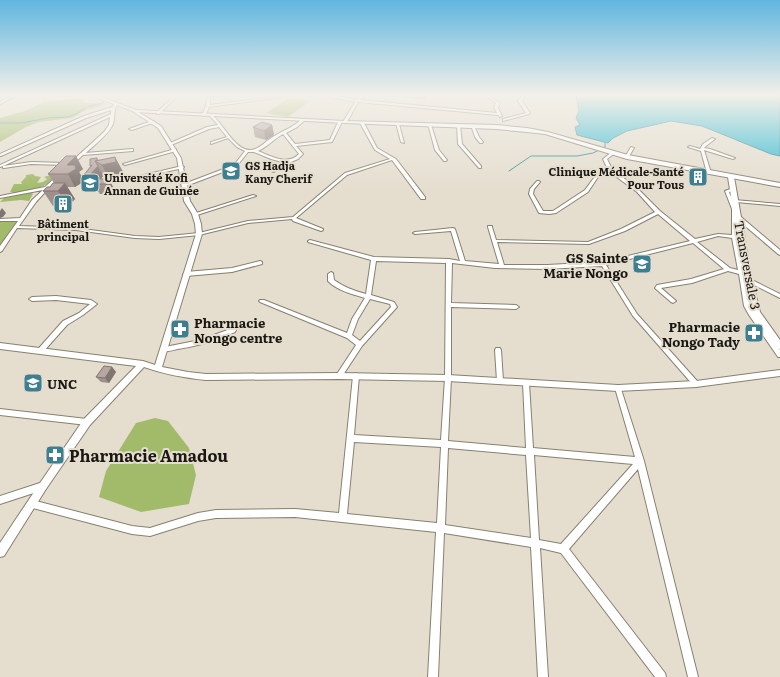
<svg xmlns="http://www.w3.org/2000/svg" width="780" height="677" viewBox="0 0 780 677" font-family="Literata,serif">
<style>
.green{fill:#a2bb6b}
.water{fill:#34bad4;stroke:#2c899a}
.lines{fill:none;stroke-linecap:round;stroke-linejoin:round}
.stream{stroke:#2c899a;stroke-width:1}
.minor-casing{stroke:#868071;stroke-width:2}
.tertiary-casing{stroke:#868071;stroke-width:2}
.secondary-casing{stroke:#868071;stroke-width:2}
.primary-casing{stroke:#868071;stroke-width:2}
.minor{fill:#fff;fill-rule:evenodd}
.tertiary{fill:#fff;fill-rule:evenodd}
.secondary{fill:#fff;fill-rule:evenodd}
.primary{fill:#fff;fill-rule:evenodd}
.wall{fill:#9e8f8b;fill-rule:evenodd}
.shaded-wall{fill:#817471}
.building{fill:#b8a6a2;stroke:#817471}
.labels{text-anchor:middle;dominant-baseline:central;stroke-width:4;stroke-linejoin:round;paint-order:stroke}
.far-poi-label{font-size:11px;font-weight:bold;fill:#1a1813;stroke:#e5decf;text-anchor:start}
.poi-label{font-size:13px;font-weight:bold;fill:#1a1813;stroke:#e5decf;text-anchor:end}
.street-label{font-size:13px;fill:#1a1813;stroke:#e5decf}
.near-poi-label{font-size:16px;font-weight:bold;fill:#1a1813;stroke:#e5decf;text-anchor:start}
</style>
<rect width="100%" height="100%" fill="#e5decf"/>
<path class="green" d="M79,98L86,103H105L101,106L86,110L72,118L39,122L26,127L0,142V118L25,111L44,102Z
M289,98L310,101L288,117L266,113Z
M33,174L35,176L41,177L37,183L43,182L47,179L44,177L55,174C51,188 22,195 10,192L14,184H22L21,182L26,177V175Z
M30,192L33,194L29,201L21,200L0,202L4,198Z
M9,219L17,221L0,248V222Z
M155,418L168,421L189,448L196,475L189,504L141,512L99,497L106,471L136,423Z"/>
<path class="water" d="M576,95H780V156L771,154L702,126L671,121L627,131L613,138L608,143L577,135L575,127L580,125L576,118L579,111Z"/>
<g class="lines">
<path class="stream" d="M0,123H21L48,118L67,117L76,114L87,107L108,101
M509,171L531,156H577L593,153L605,147V143"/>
<g class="minor-casing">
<path id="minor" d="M14,95H17L0,104V102Z
M176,95H178L159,114H157V112Z
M208,95H210V105L290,95H296L209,107L206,115L204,116L202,115L206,106Z
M327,95H331L356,100L362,95H365L360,100L497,113L494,108L496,103L485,95H488L500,103L498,108L502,116L500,117L498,115L358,102L347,122L345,123L343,122L355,102L328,96Z
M404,95H411L425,97L423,98L405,96Z
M523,95H525L522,101L530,113L529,114L503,121V119L526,113L518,101Z
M114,104L117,105C113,111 115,118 113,124C109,134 94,145 86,153L132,149H133V151L83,155L73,164L70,163L104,132L109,125L110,117L3,166L31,162L64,163L66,164L65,165L31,164L4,168H3V166L0,167V165L111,114V110L86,118L1,156H0V154L84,116L112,107Z
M212,115C224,124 237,156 255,149C261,147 265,142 270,139C281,131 293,128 302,119L305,120L297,127L286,133L295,144L330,140L338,122L340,121L342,122L332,142L296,146L303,154L298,159L291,162L285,163L274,172L271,171L282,162L271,159L254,152H248L236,167L186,186H184V184L234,165L245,151L237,147L228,138L211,144V142L227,137L219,127L209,129L171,145L168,144L207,127L218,125L210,116ZM283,134L299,154C287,166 271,156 258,151C267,147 274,139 283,134Z
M152,121L155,122L132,130L129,129Z
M362,122L364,123L377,148L396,159L425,197V199H421L392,160L347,175L296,218L323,229V230L321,231L293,221L292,219L248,223L199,235L159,239L135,238L76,230L17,228L2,251L0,252V246L18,221H0V219L20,218L32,200L43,190L0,198V196L45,187L58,175L60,176L59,177L36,202L19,226L76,228L135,236L159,237L199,233L248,221L293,217L345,173L390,159L375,150L360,123Z
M396,123L399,124L404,143L401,142Z
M428,124L431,125L439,150L447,160L446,161H444L435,150Z
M457,124L460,125L462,144L481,166V168H479L458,144Z
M471,125L474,126L479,137L483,142L482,143H480L475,137Z
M712,138L715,139L706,146L704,148L710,149L735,158L733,159L704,150L711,173L709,174L707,173L701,151L688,147L690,146L700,149L703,144Z
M631,147L634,148L628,158H626L625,157Z
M175,149H176V151L125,165L123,164Z
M612,152L615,153L607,159L612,169L639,190L660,211L695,239L718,234L732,235V209L725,191L733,188H735V190L729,192L736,209V235L743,236V237L741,238H737L750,306L753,313L780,350V357H778L749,315L744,306L739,274L728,271L692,283L661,288L675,300L676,301L673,303L671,302L656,289L655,288L657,285L691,279L724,269L693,243L606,265L637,314L698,382L699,384L698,386L696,387L694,386L633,316L602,266L547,269L495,268L452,263L451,303L516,305L519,307L516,309L451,307V378L448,441L526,448L523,383L524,381L526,380L528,381L529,383L533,448L635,457L615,388L616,386L618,385L620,386L644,461L698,677H688L638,469L569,549L665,673L666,677H655L561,553L540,548L548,677H538L531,547L444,533L438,677H428L436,532L295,517L216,518L198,521L150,536L132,534L29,507L28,504L29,501L32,500L132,526L150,528L198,513L216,510L295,509L339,513L353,376L354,374L356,373L358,374L359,376L354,435L441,440L445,378L446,263L376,261L371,295L394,302L397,307L362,346L341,378L339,379L337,378L336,376L337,374L356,345L347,338L260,302L259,301L260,300H264L347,333L352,319L365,298C352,294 338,291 328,281V274L331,272L333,273L334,280C344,287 354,291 366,294L371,260L308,242V241L310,240L374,257L449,259L460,261L451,231L415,234L413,233L415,232L453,228L455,229L465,261L499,264L488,227V226H492V227L496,240L588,242L621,229L655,212L637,192L610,172L598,177L588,192L556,213L549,214L539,213L529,194L530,189L537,181H539L540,182L534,189L533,194L543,211H553L585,190L596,175L608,170L603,159ZM658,214L690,241L603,262L547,265H504L497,242L589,244L625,231ZM718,236L732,238L738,270L730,268L697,242ZM370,299L390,304L391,307L360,341L352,335L358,319ZM354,442L441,447L437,523L347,514ZM448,448L526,455L531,538L445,525ZM534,455L633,464L561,544L539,540Z
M182,166L184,167L183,168L138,178L136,177Z
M253,195L256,196L197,215H193V214Z
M734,200L780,204V206L736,202H734Z
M737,217H741L780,250V255L778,254L737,219Z
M260,261L262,262V264L232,272L186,276L183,274L186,272L232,268Z
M748,278L780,294V298L746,281L745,280L746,279Z
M56,296L91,300L97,304L83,315L67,325L43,352H39L38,350L39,348L63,321L79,313L90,304L56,300L32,301L29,299L32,297Z
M233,328L236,330L235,332C217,340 198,346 178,349C173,350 168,352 163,351L162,349L163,347H165L200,340Z
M496,348H500L501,350L503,381L502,383L500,384L498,383L497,381L495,350Z
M0,409L87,419L89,420L91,422L89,424L87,425L0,415Z
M43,482L46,483L47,486L46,489L0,504V496Z"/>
</g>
<g class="tertiary-casing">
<path id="tertiary" d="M135,110L161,126L181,158L190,201L198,214L201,224L202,234L162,367L188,372L206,374L339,373L448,375L618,385L696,381L780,370V376L696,387L618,391L448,381L339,379L206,380C185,378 164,374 144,367L90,425L46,489L4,556L0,557V543L40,483L84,419L136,366L0,349V343L143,361L155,365L196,234L195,224L192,214L184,201L177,158L158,128L134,112L133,111Z"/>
</g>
<g class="secondary-casing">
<path id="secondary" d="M731,175L734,177L752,280L760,312L780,340V349L777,348L756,320L752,312L744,280L728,177Z"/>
</g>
<g class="primary-casing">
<path id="primary" d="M90,95H96L136,110L345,121L496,125L527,128L548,132L628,155L780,183V187L627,159L545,134L527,132L496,129L345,123L135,112Z"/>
</g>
<use href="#minor" class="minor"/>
<use href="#tertiary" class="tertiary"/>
<use href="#secondary" class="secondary"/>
<use href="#primary" class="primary"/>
</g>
<path class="wall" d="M272,125L274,135L266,140L255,137L253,127Z
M115,157L123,172L124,177L109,180L114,189L110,194H100L95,186H89L83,176L91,166H90L97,158L99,161ZM103,176L108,179H101Z
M83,169L79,172L82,177L83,182L75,187H67L75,199L68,206H53L43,191L50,187L54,183L48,174Z
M112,367L116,372L109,383L101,382L96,377Z"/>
<path class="shaded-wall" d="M272,125L274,135L266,140L264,131Z
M76,156L83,169L79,172L82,177L83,182L75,187L68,174L67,165Z
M115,157L123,172L124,177L110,180L102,165Z
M92,165L98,166L103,176L97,184H95L90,175L94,171L90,166Z
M109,179L114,189L110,194L105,184Z
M65,183L75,199L68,206L58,191Z
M2,208L6,213L3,217L0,218V211Z
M112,367L116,372L109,383L105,378Z"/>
<path class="building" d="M262,122L272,125L264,131L253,127Z
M66,156H76L67,165H75L76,169L68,174H48Z
M115,157L116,162L102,165L95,161Z
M97,158V161H95L98,166L90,175L83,176L92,165L90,166V159Z
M98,179H109L105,184H94Z
M53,183H65L58,191H43L47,187H50Z
M104,366L112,367L105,378L96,377Z"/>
<linearGradient id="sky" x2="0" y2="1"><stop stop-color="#60b6e0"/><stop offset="0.5" stop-color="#f3f0e9"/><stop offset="1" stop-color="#f3f0e9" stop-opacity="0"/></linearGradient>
<rect width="780" height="190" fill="url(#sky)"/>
<defs>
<g id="school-square" transform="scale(1)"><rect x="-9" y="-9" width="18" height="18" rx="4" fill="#3d7e91" stroke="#e5decf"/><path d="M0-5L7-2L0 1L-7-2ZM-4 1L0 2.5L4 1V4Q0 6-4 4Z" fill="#fff"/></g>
<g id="building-square" transform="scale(1)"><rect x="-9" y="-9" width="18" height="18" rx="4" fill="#3d7e91" stroke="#e5decf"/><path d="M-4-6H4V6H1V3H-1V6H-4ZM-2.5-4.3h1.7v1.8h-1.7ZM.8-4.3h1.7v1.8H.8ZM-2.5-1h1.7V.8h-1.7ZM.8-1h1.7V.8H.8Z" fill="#fff"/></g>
<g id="university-square" transform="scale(1)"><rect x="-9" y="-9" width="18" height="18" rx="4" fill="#3d7e91" stroke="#e5decf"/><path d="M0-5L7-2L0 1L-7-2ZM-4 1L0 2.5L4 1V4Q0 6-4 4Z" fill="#fff"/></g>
<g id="pharmacy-square" transform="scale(1)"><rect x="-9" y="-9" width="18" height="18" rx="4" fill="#3d7e91" stroke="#e5decf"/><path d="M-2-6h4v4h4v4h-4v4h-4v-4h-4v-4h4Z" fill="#fff"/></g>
</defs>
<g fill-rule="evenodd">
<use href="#school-square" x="231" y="171"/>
<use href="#building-square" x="698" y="177"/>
<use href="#university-square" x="90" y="183"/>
<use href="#building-square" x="63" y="204"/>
<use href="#school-square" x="642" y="264"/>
<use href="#pharmacy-square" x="180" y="329"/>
<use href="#pharmacy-square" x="754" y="333"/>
<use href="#university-square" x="33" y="383"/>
<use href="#pharmacy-square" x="55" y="455"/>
</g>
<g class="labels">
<g class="far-poi-label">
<text x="245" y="165">GS Hadja<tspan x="245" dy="13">Kany Cherif</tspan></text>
<text x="684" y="171" text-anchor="end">Clinique Médicale-Santé<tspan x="684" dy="13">Pour Tous</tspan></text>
<text x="104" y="177">Université Kofi<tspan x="104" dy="13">Annan de Guinée</tspan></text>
<text x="63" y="223" text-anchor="middle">Bâtiment<tspan x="63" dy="13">principal</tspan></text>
</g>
<g class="poi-label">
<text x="628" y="257">GS Sainte<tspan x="628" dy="15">Marie Nongo</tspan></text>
<text x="194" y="322" text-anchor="start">Pharmacie<tspan x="194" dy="15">Nongo centre</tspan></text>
<text x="740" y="326">Pharmacie<tspan x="740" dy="15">Nongo Tady</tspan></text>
<text x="47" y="383" text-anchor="start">UNC</text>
</g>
<g class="street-label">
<text transform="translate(748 265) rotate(79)">Transversale 3</text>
</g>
<g class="near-poi-label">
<text x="69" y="455">Pharmacie Amadou</text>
</g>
</g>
</svg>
